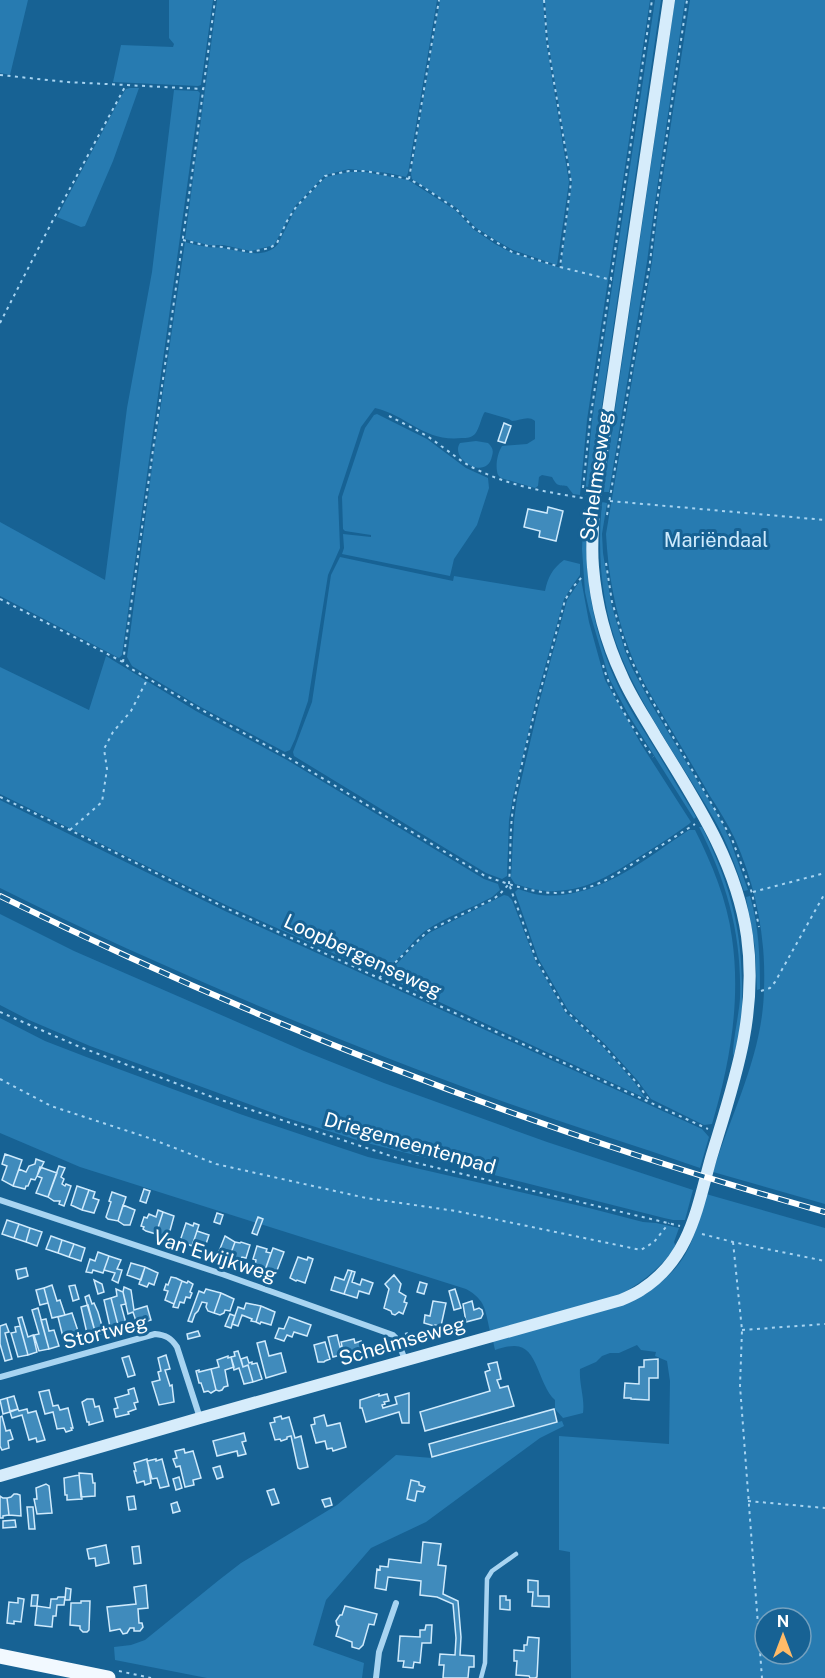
<svg xmlns="http://www.w3.org/2000/svg" width="825" height="1678" viewBox="0 0 825 1678" font-family="'Public Sans',sans-serif">
<style>
.green{fill:#277bb1;fill-rule:evenodd}
.building{fill:#408bbc;stroke:#cfeafc;stroke-width:1.5}
.lines{fill:none;stroke-linecap:round;stroke-linejoin:round}
.path{stroke:#a8d4f1;stroke-width:2;stroke-dasharray:3 4.5;stroke-linecap:butt}
.service{stroke:#a8d4f1;stroke-width:4.5}
.minor{stroke:#a8d4f1;stroke-width:6}
.secondary{stroke:#d6ecfb;stroke-width:12}
.primary{stroke:#f2f9ff;stroke-width:15}
.rail-casing{stroke:#fff;stroke-width:6}
.rail{stroke:#176294;stroke-width:4;stroke-dasharray:11;stroke-linecap:butt}
.labels{text-anchor:middle;dominant-baseline:central;stroke-width:6;stroke-linejoin:round;paint-order:stroke}
.street-label{font-size:20px;fill:#fff;stroke:#176294}
.park-label{font-size:20px;fill:#cfeafc;stroke:#176294}
</style>
<rect width="100%" height="100%" fill="#176294"/>
<path class="green" d="M0,0H28L10,75L0,73Z
M169,0H213L201,85L198,86L113,82L121,45L173,47L174,44L169,38Z
M217,0H437L408,173L406,177L388,173L349,169L325,175L295,206L274,245L251,251L223,245H208L185,239Z
M440,0H543L546,41L569,182L557,265L513,250L497,241L475,227L457,208L412,179L411,174Z
M545,0H650L587,420L580,495L573,494L567,486C557,485 557,486 552,477L542,475L539,477L538,486L535,488L501,478L498,475C495,467 497,454 502,446L527,444L535,439V421C528,415 520,421 512,421L509,419L485,412L484,413C481,419 479,429 475,434C471,438 467,438 462,438C423,442 409,416 375,408L361,427L338,497L340,548L328,575L308,701L295,739L290,750L285,752L199,706L132,666L127,657L155,445L185,242C192,244 200,246 208,247C213,248 218,247 223,248C240,251 265,260 278,244L296,208L326,177L349,172H365L408,180L455,210L473,229L495,244L512,253L561,268L572,182L548,41Z
M655,0H661L589,494L585,495L592,421Z
M675,0H685L655,202L647,262L609,492H603Z
M690,0H825V1204L713,1172C732,1111 763,1054 764,989C766,937 756,887 735,839C728,824 719,810 710,796C697,773 684,751 671,729C656,703 639,677 629,649C615,612 608,573 606,534L652,262L659,202Z
M130,88H139L113,161L85,226L81,227L57,217L122,95L126,89Z
M174,90L198,91L200,93L122,655L119,658L0,596V522L105,580L127,408L152,272Z
M377,414L427,439L466,468L488,478L489,488L477,525L454,559L450,576L342,554L344,548L343,534L371,537V535L345,531L343,529L342,497L365,428L374,415Z
M476,441L488,443C492,447 494,450 492,456C487,482 449,459 460,443Z
M602,502L607,503L602,534L603,553L611,603L625,651L632,668L650,702L719,817L730,840L748,890L744,891C736,867 727,842 714,819C683,765 645,714 621,656C601,607 597,554 602,502Z
M584,509H587C584,570 590,623 615,679C624,700 637,720 649,739C665,765 680,791 696,817L694,819L628,714L609,678L589,610L585,592L582,549Z
M340,557L453,581L454,576L545,591C548,577 552,569 564,560L580,564V575L572,586L564,599L537,695L513,797L509,820L507,876L502,879L486,873L294,756L293,752L312,702L331,575Z
M581,579L589,622L605,680L641,744L691,822L689,824C674,835 658,845 642,855C615,872 589,890 556,891C542,892 529,888 515,884L511,878L514,821L517,798L541,696L567,600Z
M106,656L196,711L287,760L484,879L498,884L500,890L492,897C470,909 445,917 425,931C408,944 397,966 377,973L228,906L0,794V667L89,710Z
M0,800L227,912L702,1129L709,1137L700,1168C628,1143 556,1121 485,1095C320,1034 157,966 0,888Z
M699,827H702C728,880 741,923 742,983C743,1008 741,1034 733,1057C732,1044 739,1015 740,998C742,935 727,883 699,827Z
M689,830H695C712,864 727,900 732,938C741,1000 730,1064 712,1124L704,1125L651,1099L638,1081L605,1044L568,1010L538,958L515,892L518,889C525,891 533,894 540,895C596,901 645,859 689,830Z
M504,895L508,896L512,900L535,960L565,1012L602,1046L635,1083L645,1098L388,978L389,972L415,945L429,933Z
M750,896C759,927 760,957 760,989L757,990L755,947L746,897Z
M0,914L74,951L304,1051L384,1083L547,1142L693,1190L685,1220H673L664,1218L363,1142L284,1117L90,1046L29,1020L0,1005Z
M0,1018L45,1041L89,1058L240,1114L368,1157L589,1208L643,1222L656,1223L679,1228L674,1242L676,1247C660,1268 642,1283 619,1295L490,1331C485,1310 486,1300 466,1289L80,1167L0,1133Z
M706,1194L825,1228V1678H571L570,1552L559,1550V1436L669,1444L670,1381L667,1361L655,1356L656,1352L641,1350L637,1345L619,1353H610L602,1356L596,1362L580,1369C579,1385 585,1398 583,1413L563,1418L555,1409V1400C538,1385 538,1345 514,1346C508,1346 501,1348 495,1350L493,1341L646,1294C657,1285 669,1277 678,1265C694,1245 699,1219 706,1194ZM765,1618H801V1654H765Z
M562,1421L564,1426L540,1438L426,1522L371,1548L326,1600L313,1645L364,1663L362,1678H207L115,1660L114,1647L131,1645L145,1640L219,1580L241,1563L337,1505L396,1455L432,1458Z"/>
<path class="building" d="M504,423L511,426L505,443L498,441Z
M548,507L563,511L556,541L539,537L540,531L524,527L528,509L547,513Z
M5,1154L22,1160L13,1186L2,1180L7,1166L2,1164Z
M36,1159L44,1162L35,1180L31,1179L28,1186H26L25,1189L13,1186L19,1169L26,1172L29,1166L35,1164Z
M59,1166L65,1168L61,1177L64,1179L62,1184L65,1186L66,1184L71,1186L64,1206L59,1204L60,1201H54L48,1197Z
M40,1167L57,1173L48,1197L36,1193L42,1178L37,1176Z
M77,1186L89,1190L82,1210L71,1205Z
M144,1189L150,1191L146,1203L140,1201Z
M89,1190L95,1192L93,1198L99,1200L94,1213L82,1210Z
M112,1192L126,1197L118,1221L108,1219L106,1217L111,1202L109,1201Z
M123,1205L135,1210L130,1225H124L118,1221Z
M158,1210L163,1212L156,1234L146,1231L143,1229L144,1227L141,1226L144,1217L147,1218L149,1214L156,1217Z
M163,1212L174,1216L168,1238L156,1234Z
M217,1213L223,1215L220,1224L214,1222Z
M258,1217L263,1219L257,1235L252,1233Z
M7,1220L19,1224L14,1238L2,1234Z
M186,1223L193,1226L194,1223L199,1225L192,1246L180,1241Z
M19,1224L30,1228L26,1242L14,1238Z
M30,1228L42,1232L37,1246L26,1242Z
M197,1231L209,1235L204,1250L192,1246Z
M51,1236L62,1240L58,1253L46,1249Z
M225,1236L235,1242L228,1261L221,1258L222,1255L218,1254Z
M62,1240L74,1244L69,1257L58,1253Z
M235,1242L240,1243L241,1242L250,1245L246,1258L242,1257L240,1261L236,1260L235,1263L228,1261Z
M74,1244L85,1248L81,1261L69,1257Z
M257,1246L267,1249L266,1252L271,1253L264,1273L257,1270L258,1267L255,1266L256,1260L253,1259Z
M273,1248L284,1252L276,1273L273,1272L271,1275L264,1273Z
M98,1252L109,1256L103,1273L93,1270L92,1273L86,1272L90,1259L95,1261Z
M109,1256L121,1260L117,1269L122,1270L118,1283L112,1280L115,1273L104,1270Z
M298,1257L307,1260L308,1257L313,1259L305,1283L297,1280L296,1281L290,1278Z
M131,1263L145,1267L141,1280L127,1275Z
M145,1267L158,1273L154,1285L149,1283L147,1287L139,1284Z
M26,1268L28,1276L18,1279L16,1270Z
M348,1270L352,1271L344,1294L331,1290L335,1277L344,1280Z
M352,1271L355,1272L352,1282L360,1285L362,1279L373,1283L369,1294L359,1291L357,1298L344,1294Z
M394,1275L401,1284L399,1292L406,1296L404,1302L407,1303L403,1314L399,1312L395,1315L392,1314L391,1311L384,1308L389,1289L385,1284Z
M171,1277L176,1278L182,1281L174,1304L165,1300L168,1291L164,1290L166,1284L168,1285Z
M94,1280L102,1284L104,1292L98,1294Z
M182,1281L187,1283L188,1281L193,1284L190,1292L192,1293L190,1298L186,1297L184,1303L180,1302L178,1308L173,1307Z
M420,1282L427,1284L424,1294L417,1292Z
M52,1285L57,1301L60,1300L65,1315L52,1318L44,1288Z
M75,1285L79,1299L73,1301L69,1286Z
M124,1287L131,1290L134,1310L147,1306L151,1320L137,1324L133,1312L128,1314L123,1292Z
M44,1288L48,1303L40,1305L36,1290Z
M116,1289L123,1292L126,1304L121,1305L127,1327L119,1329L111,1298L117,1296Z
M206,1289L221,1293L214,1313L208,1311L206,1307L207,1303L202,1302L198,1311L195,1314L192,1322L188,1321L199,1291L204,1293Z
M455,1289L461,1308L454,1310L449,1291Z
M221,1293L234,1299L230,1311L225,1310L224,1313L220,1315L214,1313Z
M89,1295L92,1304L94,1303L98,1312L104,1333L96,1335L85,1297Z
M111,1298L119,1329L111,1331L104,1300Z
M433,1301L446,1303L441,1326L435,1325L434,1326L424,1323L425,1315L430,1316Z
M472,1301L474,1310L479,1308L482,1310L483,1314L481,1318L466,1322L463,1304Z
M246,1303L261,1306L256,1322L251,1321L252,1319L242,1315L238,1326L232,1324L238,1307L244,1309Z
M88,1305L96,1335L88,1338L81,1307Z
M261,1306L275,1312L271,1325L261,1322L260,1324L256,1322Z
M38,1308L49,1349L39,1351L34,1335L39,1334L32,1310Z
M72,1313L81,1340L65,1345L58,1317Z
M230,1314L235,1316L231,1328L225,1326Z
M22,1317L28,1337L33,1335L37,1352L28,1355L18,1318Z
M289,1317L311,1325L307,1336L294,1332L292,1337L287,1335L284,1341L275,1338L279,1328L284,1329Z
M46,1319L49,1331L54,1330L59,1346L49,1349L41,1320Z
M6,1324L9,1332L5,1333L12,1359L5,1361L0,1344V1326Z
M20,1326L28,1355L18,1357L11,1333L16,1332L15,1327Z
M198,1331L200,1336L188,1339L187,1334Z
M337,1335L340,1347L342,1346L341,1342L354,1339L355,1343L361,1341L363,1350L344,1356V1354L333,1357L328,1337Z
M265,1341L269,1356L281,1353L286,1372L266,1378L257,1343Z
M325,1342L330,1359L325,1361L324,1362H318L314,1345Z
M238,1351L243,1367L248,1365L253,1382L244,1384L239,1368L234,1370L231,1357L235,1356L234,1352Z
M166,1355L170,1369L165,1370L170,1386L172,1385L174,1402L159,1405L152,1382L160,1380L158,1372L161,1371L158,1358Z
M129,1356L135,1375L128,1377L122,1358Z
M228,1356V1358L231,1357L234,1367L225,1370L228,1386L224,1387L222,1390L219,1391L216,1390L211,1369L219,1367L217,1360Z
M247,1357L249,1363L252,1362V1364L257,1363L262,1379L253,1382L248,1365L243,1367L241,1359Z
M658,1359V1378H649V1400L631,1399V1398H624L625,1383L639,1384V1367H644V1360Z
M497,1362L501,1379L497,1380L500,1388L508,1386L514,1406L425,1431L420,1412L490,1391L485,1372L490,1370L488,1364Z
M211,1369L216,1390L211,1393L208,1391L204,1392L201,1383H199L196,1371L199,1370V1372Z
M134,1388L138,1402L134,1403L136,1409L128,1412L129,1414L116,1417L114,1409L118,1408L115,1398L129,1394L128,1390Z
M49,1390L53,1406L58,1405L60,1410L68,1408L73,1428H71L72,1430L66,1432L64,1428L57,1429L53,1412L45,1414L39,1392Z
M409,1393V1423H402L399,1412L366,1422L362,1408H360V1400L379,1394V1396L387,1394L389,1401L384,1402L385,1404L382,1405L383,1408L397,1404L395,1397Z
M14,1396L18,1409L10,1411L7,1398Z
M7,1398L10,1412L3,1414L0,1400Z
M87,1399H93L95,1407L99,1406L103,1421L89,1425V1422H87L82,1402Z
M18,1409L19,1411L27,1409L28,1413L36,1411L45,1440L37,1442L36,1438L29,1440L22,1415L12,1418L10,1412Z
M554,1409L557,1422L432,1457L429,1444Z
M324,1415L327,1426L340,1423L346,1447L333,1451L332,1448L327,1449L325,1441L316,1443L311,1425L315,1424L314,1418Z
M2,1416L6,1431L10,1430L13,1439L8,1441L9,1448L2,1450L0,1446V1417Z
M281,1416L282,1419L289,1417L295,1438L301,1436L308,1467L300,1469L298,1468L291,1436L287,1437V1439L281,1441L280,1439L275,1440L270,1423L275,1422L274,1418Z
M244,1433L246,1441L242,1442L246,1454L238,1456L237,1451L217,1456L213,1441Z
M184,1449L185,1453L193,1451L201,1478L193,1480L194,1485L185,1487L180,1466L176,1467L173,1459L177,1458L175,1451Z
M147,1459L151,1483L145,1485L144,1481L137,1483L134,1471H136L134,1463Z
M156,1459V1461L162,1459L169,1486L160,1488L157,1478L152,1479L147,1461Z
M220,1466L223,1477L217,1479L213,1468Z
M79,1473L92,1474L93,1483H95V1496L81,1497Z
M79,1475L82,1499L67,1500V1495H65L64,1478Z
M179,1477L182,1488L176,1490L173,1479Z
M411,1480L419,1482V1485L425,1487L423,1492L417,1491L415,1501L407,1499Z
M46,1484L49,1486L52,1513L37,1514L34,1499H37L36,1488Z
M274,1489L279,1503L272,1505L267,1491Z
M14,1494H17L20,1495L21,1516L9,1515L7,1498L11,1497Z
M0,1496L3,1498H7L9,1515L3,1516V1518H0Z
M134,1496L136,1509L129,1510L127,1497Z
M330,1498L332,1505L325,1507L322,1500Z
M177,1502L180,1511L173,1513L171,1504Z
M27,1507H33L35,1529H29Z
M15,1520L16,1527L3,1528V1521Z
M423,1542L441,1544L438,1565L446,1566L443,1594L458,1601L461,1637L460,1655L474,1656V1667H469L468,1678H443L444,1665H439L440,1654L455,1655L456,1638L453,1604L437,1597L420,1595L421,1581L388,1577L386,1590L375,1588L377,1569L380,1570V1566L388,1567L389,1559L421,1563Z
M106,1545L109,1563L96,1566L95,1558L89,1559L87,1549Z
M139,1546L141,1563L134,1564L132,1547Z
M528,1580L538,1581V1596H549V1607L532,1606L533,1592H528Z
M146,1585L148,1608L138,1609L139,1623H142L143,1627L140,1631H134V1628H130L127,1633L123,1634L120,1629L110,1631L107,1607L136,1604L134,1587Z
M66,1588L71,1589L70,1600H65Z
M32,1595H38L37,1606H31Z
M500,1596H506V1600H510V1610L500,1609Z
M58,1597H65L64,1605H57L56,1616H53L52,1627L35,1625L37,1606L50,1608L51,1599H57Z
M18,1598L24,1599L21,1622L14,1621V1624L7,1623L9,1602L18,1603Z
M81,1601H90L89,1630L87,1632H83L80,1629V1626L70,1625L71,1603H81Z
M345,1606L377,1614L374,1625L369,1624L363,1645L359,1649L352,1647V1642L336,1636L339,1626L337,1625L336,1621L340,1615H342Z
M426,1625H432L431,1643H422L420,1663L414,1662L413,1668L403,1667L404,1661H398L400,1636L420,1637V1630H425Z
M528,1637L539,1638L537,1677L535,1678H530L529,1676L516,1675L517,1661H514V1650L524,1651V1645H527Z"/>
<g class="lines">
<path class="path" d="M544,0L547,41L571,182L560,267L612,280
M0,75L67,82L203,89
M409,179L439,0
M183,240L208,246L222,247L251,252L270,248L277,243L287,221L296,207L325,176L349,171H365L409,179L420,185L456,209L474,228L496,242L512,252L560,267
M0,323L55,216L126,85
M389,416C406,425 425,433 441,446C453,454 462,463 476,469C509,486 547,492 583,498
M583,488L590,421L652,0
M610,501L825,520
M607,515L650,262L657,202L687,0
M606,563L612,602L627,651L643,685L732,839L752,893L759,927
M0,599L123,662L130,668L198,708L289,758L485,876C534,893 563,903 612,877L695,824
M123,662L193,167L215,0
M603,665C612,698 634,729 653,757
M0,797L70,830L228,909L708,1129
M70,830L102,802L107,769L104,749L113,732L131,711L148,678
M509,884C511,856 509,825 515,797C528,730 548,665 565,600L573,587L582,577
M753,892L825,873
M379,978L428,931L493,899L499,895L509,884L536,959L566,1011L603,1045L636,1082L650,1101
M761,991L770,988L775,982L825,893
M0,1012L80,1047L212,1097L400,1159L680,1226
M0,1079L51,1106L149,1138L216,1164L366,1198L456,1211L641,1250L654,1242L669,1223
M702,1234L733,1242L825,1261
M733,1242L742,1330L740,1386L762,1678
M742,1330L825,1324
M405,1334L408,1333L428,1340
M748,1501L825,1508
M119,1671L151,1678"/>
<path class="service" d="M481,1678L485,1663L487,1579L492,1571L516,1554"/>
<path class="minor" d="M0,1200L222,1274L393,1335L397,1339L405,1360
M0,1377L155,1334C166,1335 171,1338 177,1347L200,1418
M376,1678L379,1652L396,1603"/>
<path class="secondary" d="M0,1476L200,1418L621,1300C628,1297 635,1294 641,1290C690,1259 697,1208 711,1158C734,1082 758,1016 747,936C736,860 694,799 655,735C644,716 631,697 622,676C606,642 596,604 593,567C591,545 593,521 595,499L669,0"/>
<path class="primary" d="M0,1656L108,1678"/>
<g class="rail-casing">
<path id="rail" d="M0,896C264,1026 541,1133 825,1212"/>
</g>
<use href="#rail" class="rail"/>
</g>
<g class="labels">
<g class="street-label">
<text transform="translate(596 476) rotate(-82)">Schelmseweg</text>
<text transform="translate(363 956) rotate(25)">Loopbergenseweg</text>
<text transform="translate(410 1143) rotate(16)">Driegemeentenpad</text>
<text transform="translate(215 1256) rotate(18)">Van Ewijkweg</text>
<text transform="translate(105 1332) rotate(-14)">Stortweg</text>
<text transform="translate(402 1341) rotate(-16)">Schelmseweg</text>
</g>
<g class="park-label">
<text x="716" y="540">Mariëndaal</text>
</g>
</g>
<g transform="translate(783 1636)"><circle r="28" fill="#176294" stroke="#74a1bf" stroke-width="1.5"/>
<path d="M0-4.5L10 22L0 15L-10 22Z" fill="#ffbb68"/>
<text y="-9" font-size="16" font-weight="bold" text-anchor="middle" fill="#ffffff">N</text>
</g>
</svg>
